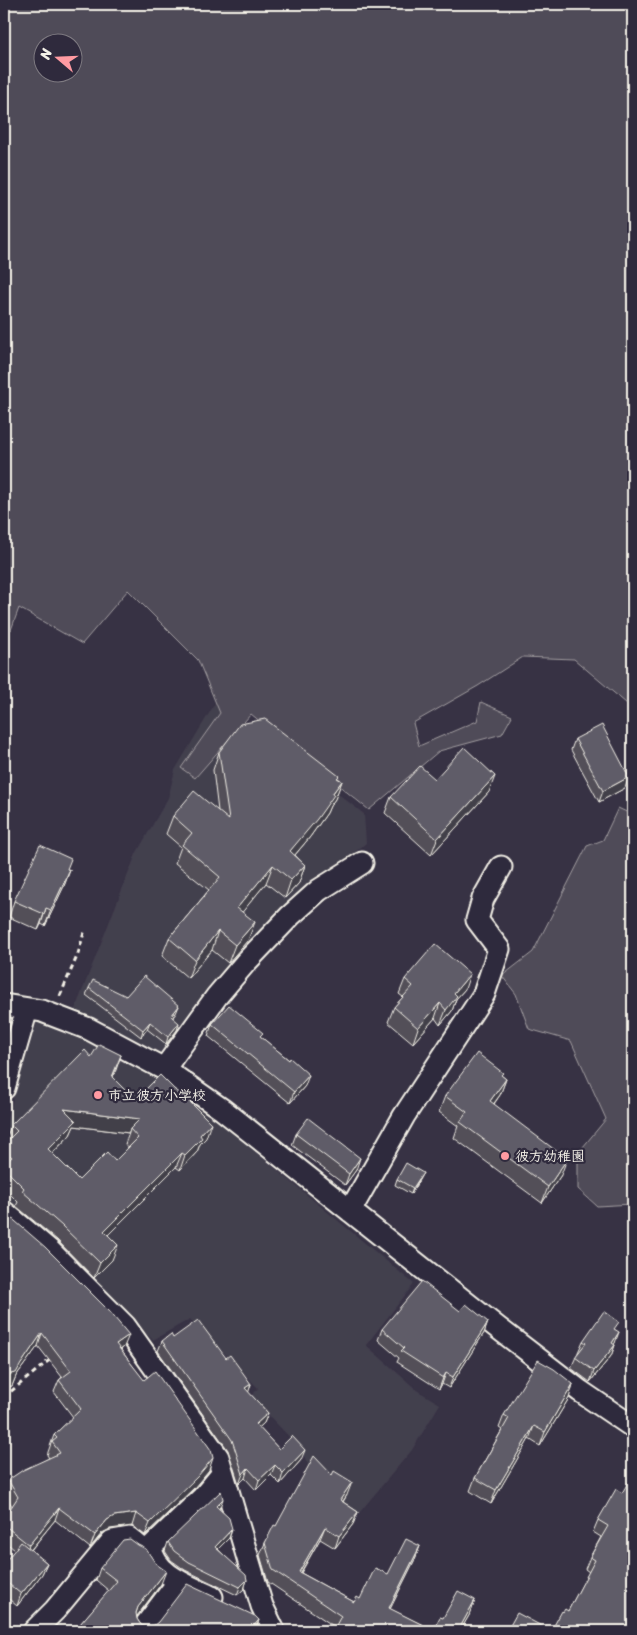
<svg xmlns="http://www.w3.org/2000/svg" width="637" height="1635" viewBox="0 0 637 1635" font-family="Sriracha,'Klee One',sans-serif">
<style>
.built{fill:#433f4e}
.green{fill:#504b59;stroke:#a29ea0;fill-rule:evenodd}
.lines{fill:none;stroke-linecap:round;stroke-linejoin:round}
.street-casing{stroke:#f4f1e8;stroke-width:25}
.path{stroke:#f4f1e8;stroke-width:3;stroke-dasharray:5 4;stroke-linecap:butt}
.street{stroke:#2f2a3d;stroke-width:21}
.wall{fill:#524f59;stroke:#f4f1e8;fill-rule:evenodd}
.shaded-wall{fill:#424048;stroke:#f4f1e8}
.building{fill:#5f5c67;stroke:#f4f1e8;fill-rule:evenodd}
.poi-dot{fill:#ff9aa2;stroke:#2f2a3d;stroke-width:2}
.labels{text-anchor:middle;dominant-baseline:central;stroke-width:4.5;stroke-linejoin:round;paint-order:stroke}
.poi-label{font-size:14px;font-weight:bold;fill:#f4f1e8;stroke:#2f2a3d;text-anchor:start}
</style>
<rect width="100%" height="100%" fill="#373244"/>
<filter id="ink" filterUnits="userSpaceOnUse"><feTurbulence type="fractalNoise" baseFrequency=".02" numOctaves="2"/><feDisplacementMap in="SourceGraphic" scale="10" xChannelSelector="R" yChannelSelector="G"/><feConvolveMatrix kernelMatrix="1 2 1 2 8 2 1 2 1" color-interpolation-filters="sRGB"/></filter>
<g filter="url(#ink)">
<path class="built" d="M217,700L364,814L366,843L323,880L153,1075L210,1114L414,1284L366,1345L418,1391L440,1404L412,1450L359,1513L335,1504L311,1470L299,1447L251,1397L258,1388L190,1319L153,1340L11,1208L4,1199V1128L37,1021L66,1032L136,854L168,798L175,770Z"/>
<path class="green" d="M4,4H633V709L574,659L523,657L478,686L413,723L419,746L477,721L481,702L512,716L502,734L439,751L369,810L251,714L195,778L181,768L220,713L198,660L128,590L82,644L19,608L11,630L4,628ZM42,42H72V72H42Z
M618,808L633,815V1204L597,1206L578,1189V1153L606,1119L571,1041L529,1029L516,994L502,976L533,952L587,846L603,840Z"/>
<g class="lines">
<g class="street-casing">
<path id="street" d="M4,1005L42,1011L89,1029L164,1069L223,1110L498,1328L580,1391L633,1427
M164,1069L217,996L246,962L290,916L319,890L362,863
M4,1088L27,1009
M350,1211L404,1116L484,994L499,949L477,920L483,899L501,867
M4,1212L49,1250L125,1326L218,1457L262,1606L274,1631
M212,1597C190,1586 154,1575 151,1547L203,1497L223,1473
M144,1627L179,1581
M34,1631L55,1610L112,1541L129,1538L141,1548L152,1551"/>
</g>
<path class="path" d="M60,996L78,954L85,929
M4,1397L52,1358"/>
<use href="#street" class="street"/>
</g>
<path class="wall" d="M575,739L625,788L599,802L571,750Z
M219,752L338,778L342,781L335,799L330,806L327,813L310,837L295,855L305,865L299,883L285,898L266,883L242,912L248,940L228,963L212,950L188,978L162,956L169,938L209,890L175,863L181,847L166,834L173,816L218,811L213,770Z
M435,779L489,792L431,855L385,813L391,797Z
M68,869L70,870L64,886L45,926L41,924L38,930L9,917L14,901Z
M405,979L465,989L456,999L452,1011L440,1025L435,1018L413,1043L388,1022L394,1007L403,997L399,994Z
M89,988L126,996L176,1013L173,1017L177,1030L166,1044L147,1029L141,1037L86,995Z
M212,1024L261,1037L289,1060L305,1086L290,1103L208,1036Z
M121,1055L112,1078L135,1100L206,1138L200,1144L197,1152L180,1170L176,1167L108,1235L112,1260L94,1278L57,1240L16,1206L18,1202L4,1188V1144L7,1141L6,1139L11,1125L91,1057ZM74,1126L129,1133L125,1144L128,1148L115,1161L79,1180L52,1154L70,1135Z
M502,1076L506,1079L500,1095L494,1104L561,1175L542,1203L454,1138L458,1126L439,1112L445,1096Z
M296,1134L356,1170L345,1185L292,1145Z
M420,1178L411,1194L395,1185L397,1179Z
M4,1222L124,1347L121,1350L209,1470L194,1488L145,1535L132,1526L110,1529L102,1533L90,1548L55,1520L31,1550L47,1563L42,1574L17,1606L4,1595V1563L15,1550L4,1541V1518L12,1506L4,1493L8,1480L49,1458L47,1455L54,1435L73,1417L54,1392L59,1380L62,1377L38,1346L16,1376L12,1386L5,1387L4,1389Z
M460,1311L488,1322L484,1333L449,1388L442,1384L439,1389L397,1362L399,1358L378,1340L382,1329Z
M616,1330L615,1343L614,1344L615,1345L611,1356L590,1382L571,1368L583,1341Z
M173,1338L226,1358L251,1384L248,1392L268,1413L264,1423L259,1428L279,1449L301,1460L280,1484L271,1475L256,1490L245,1478L239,1484L228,1450L158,1351L162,1341Z
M573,1384L569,1398L540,1446L529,1439L491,1504L470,1491L475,1478L502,1430L499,1428L504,1415Z
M622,1493L633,1631H551L563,1612L568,1611L589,1572L585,1569L590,1557L601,1537L593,1532L598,1520Z
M347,1495L343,1502L358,1512L353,1524L335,1548L320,1539L301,1573L354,1602L360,1599L420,1546L415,1559L390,1609L433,1630L443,1618L475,1600L471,1612L460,1631L335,1627L268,1582L260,1555L265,1543L276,1526Z
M220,1507L219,1509L229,1538L218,1549L247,1580L244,1589L237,1595L185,1570L171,1560L165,1551L168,1542Z
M100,1568L161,1584L137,1616V1619L141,1625L147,1627L259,1620L255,1631H74L109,1591L96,1580Z"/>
<path class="shaded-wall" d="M495,776L489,792L431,855L437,839Z
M629,777L625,788L599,802L603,791Z
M342,781L335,799L330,806L327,813L310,837L283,869L290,851Z
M273,865L266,883L231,926L237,908Z
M305,865L299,883L285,898L291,880Z
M70,870L64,886L45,926L51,910Z
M46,908L41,924L38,930L44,914Z
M255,922L248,940L228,963L235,945Z
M218,931L212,950L188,978L195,960Z
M470,974L465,989L456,999L452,1011L440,1025L446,1010L454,993Z
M440,1003L435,1018L413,1043L418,1028Z
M179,1006L176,1013L168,1023L171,1016Z
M150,1022L147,1029L141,1037L143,1030Z
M179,1023L177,1030L166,1044L168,1037Z
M121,1055L116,1070L106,1091L112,1077Z
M309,1075L305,1086L290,1103L294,1092Z
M506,1079L500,1095L484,1117L490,1101Z
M64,1109L140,1119L130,1129L129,1133L74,1126L70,1135L42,1164Z
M211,1123L206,1138L200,1144L197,1152L180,1170L185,1155L200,1135Z
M182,1153L176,1167L98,1245L104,1231Z
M360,1158L356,1170L345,1185L349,1174Z
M567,1159L561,1175L542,1203L548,1187Z
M423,1173L420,1178L411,1194L413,1188Z
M118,1245L112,1260L94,1278L100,1263Z
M488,1322L484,1333L449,1388L453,1377Z
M619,1332L615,1343L607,1354L612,1343Z
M42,1333L38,1346L16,1376L12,1386L5,1387L4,1389L7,1379L10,1374L21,1364Z
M129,1335L124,1347L112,1356L116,1344Z
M615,1345L611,1356L590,1382L594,1371Z
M446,1373L442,1384L439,1389L443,1378Z
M251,1384L248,1394L245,1388Z
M573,1384L569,1398L540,1446L545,1432Z
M268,1413L264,1423L252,1434L256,1424Z
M534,1426L529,1439L491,1504L496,1490Z
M305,1450L301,1460L280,1484L283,1473Z
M213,1458L209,1470L194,1488L145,1535L150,1523Z
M275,1465L271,1475L256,1490L259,1480Z
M248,1468L245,1478L239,1484L243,1474Z
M352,1482L347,1495L335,1513L340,1500Z
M223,1499L220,1507L213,1515L216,1506Z
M59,1508L55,1520L24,1558L29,1545Z
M358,1512L353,1524L335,1548L339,1536Z
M136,1513L132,1526L110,1529L102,1533L90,1548L95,1535L107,1520L114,1516Z
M325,1527L320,1539L294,1584L299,1572Z
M232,1529L229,1538L212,1555L215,1547Z
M420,1546L415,1559L384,1621L389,1608Z
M47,1563L42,1574L17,1606L21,1594Z
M166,1571L161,1584L134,1620L138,1607Z
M247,1580L244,1589L237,1595L240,1587Z
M475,1600L471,1612L460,1631H458Z
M259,1620L255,1631H249Z"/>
<path class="building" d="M265,719L339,776L337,778L342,781L332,794L334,795L317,819L290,851L305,865L291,880L273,865L237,908L255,922L235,945L218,931L195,960L169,938L220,877L182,845L192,833L173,816L194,791L229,820L219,752L240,724Z
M602,725L629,777L603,791L575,739Z
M464,747L495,776L437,839L391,797L420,766L435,779Z
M40,845L71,859L67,869L70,870L51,910L46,908L44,914L14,901Z
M435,944L470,974L454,993L457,996L446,1010L440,1003L418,1028L394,1007L413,986L405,979Z
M144,976L179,1006L171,1016L179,1023L168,1037L150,1022L143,1030L89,988L93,980L126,996Z
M229,1005L263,1033L260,1036L289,1060L290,1058L309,1075L294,1092L212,1024Z
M99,1044L121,1055L112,1077L135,1100L160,1075L180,1095L182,1094L211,1123L200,1135L202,1138L185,1155L182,1153L104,1231L118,1245L100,1263L62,1226L22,1191L24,1188L4,1168V1165L12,1157L4,1149V1144L17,1131L11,1125L85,1050L91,1057ZM64,1109L140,1119L130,1129L138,1138L115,1161L107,1152L79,1180L48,1149L76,1121Z
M477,1053L503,1073L501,1075L506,1079L490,1101L567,1159L548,1187L460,1122L467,1112L445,1096Z
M308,1118L360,1158L349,1174L296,1134Z
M406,1163L423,1173L413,1188L397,1179Z
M8,1215L45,1247L109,1311L129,1335L116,1344L144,1380L155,1371L211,1450L213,1458L198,1476L150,1523L136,1513L114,1516L107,1520L95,1535L59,1508L29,1545L4,1525V1518L18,1497L8,1480L23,1470L60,1453L52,1442L57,1438L54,1435L81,1409L59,1380L71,1371L42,1333L21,1364L16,1373L10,1374L7,1379L4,1378V1222Z
M422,1281L460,1311L466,1304L488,1322L453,1377L446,1373L443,1378L401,1351L404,1348L382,1329Z
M604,1311L619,1322L614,1329L619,1332L612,1343L615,1345L594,1371L575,1357L586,1343L583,1341Z
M198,1320L226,1358L230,1355L251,1384L245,1388L268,1413L256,1424L279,1449L292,1436L305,1450L283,1473L275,1465L259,1480L248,1468L243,1474L232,1440L162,1341L171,1334L173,1338Z
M538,1360L554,1369L573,1384L545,1432L534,1426L496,1490L475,1478L509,1418L504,1415Z
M314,1456L332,1475L334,1471L352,1482L340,1500L358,1512L339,1536L325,1527L299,1572L354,1602L357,1597L360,1599L375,1568L388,1574L406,1539L420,1546L389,1608L433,1630L440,1617L443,1618L458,1591L475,1600L458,1631H333L341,1616L273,1570L265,1543L274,1525L276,1526Z
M633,1474V1631H507L517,1613L551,1631L562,1611L563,1612L565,1609L568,1611L595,1560L590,1557L608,1526L598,1520L616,1489L622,1493Z
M221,1491L223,1499L216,1506L229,1518L232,1529L215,1547L246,1575L247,1580L240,1587L189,1562L174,1551L168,1542Z
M130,1539L138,1545L146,1549L156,1564L166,1571L138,1607L136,1613L137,1619L141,1625L147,1627L153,1626L158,1622L187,1584L255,1616L259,1620L249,1631H74L117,1581L100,1568L123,1540Z
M21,1542L47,1563L21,1594L5,1581L8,1577L4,1573V1563Z"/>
</g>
<g class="poi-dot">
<circle cx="98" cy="1095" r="5"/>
<circle cx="505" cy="1156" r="5"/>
</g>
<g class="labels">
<g class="poi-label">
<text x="108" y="1095">市立彼方小学校</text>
<text x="515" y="1156">彼方幼稚園</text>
</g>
</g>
<rect width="637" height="1635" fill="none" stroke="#2f2a3d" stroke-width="20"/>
<rect x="10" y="10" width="617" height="1615" fill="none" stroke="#f4f1e8" stroke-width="2" filter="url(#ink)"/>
<g transform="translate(58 58) rotate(289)"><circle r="24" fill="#2f2a3d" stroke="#7e7a81"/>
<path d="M0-4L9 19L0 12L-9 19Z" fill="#ff9aa2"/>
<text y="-8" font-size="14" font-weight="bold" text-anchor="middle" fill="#f4f1e8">N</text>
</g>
</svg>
